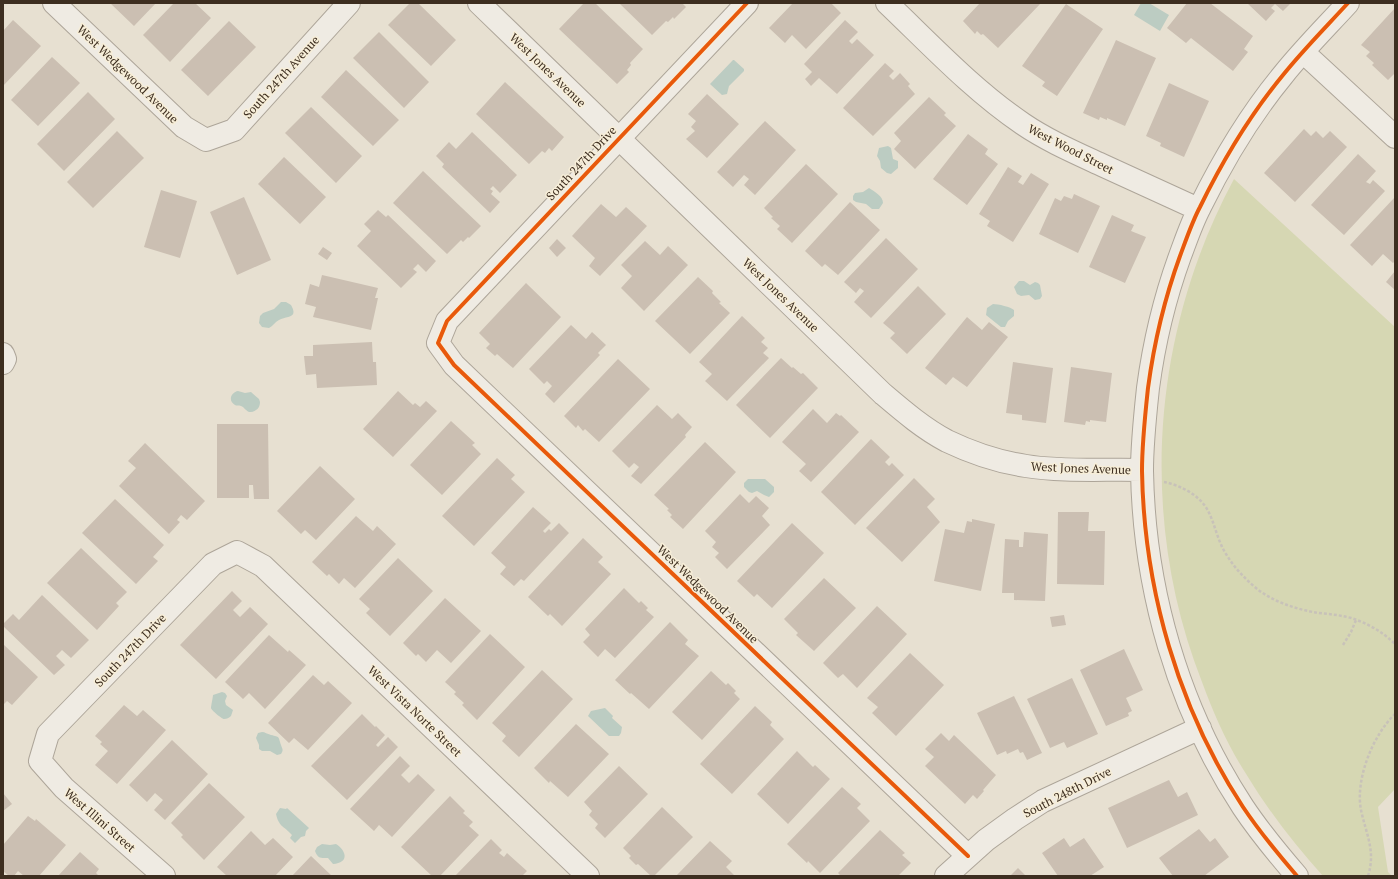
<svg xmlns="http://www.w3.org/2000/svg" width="1398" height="879" viewBox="0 0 1398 879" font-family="'PT Serif',serif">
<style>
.green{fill:#d6d7b3}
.water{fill:#bcccc2}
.building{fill:#cbbfb2}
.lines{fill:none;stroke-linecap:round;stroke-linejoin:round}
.minor-casing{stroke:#ada599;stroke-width:24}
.path{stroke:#c8c2b9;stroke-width:2.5;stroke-dasharray:3 2;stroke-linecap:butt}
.minor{stroke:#efebe3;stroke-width:22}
.cycleway-casing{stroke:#f7eed8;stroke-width:6}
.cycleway{stroke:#e8590c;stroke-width:4}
.labels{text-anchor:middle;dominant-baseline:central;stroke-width:3;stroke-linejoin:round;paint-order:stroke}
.street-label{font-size:12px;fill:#3d2e20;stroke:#f7eed8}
</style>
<rect width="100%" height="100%" fill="#e7e0d1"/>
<path class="green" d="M1234,179L1395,327V789L1378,807L1388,872L1392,876H1323C1295,845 1270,813 1248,777C1229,748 1214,715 1202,682C1138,519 1151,333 1234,179Z"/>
<path class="water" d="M1141,3H1149L1169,15L1160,31L1134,15Z
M733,60H734L744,69V71L729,86L727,94L722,95L710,84Z
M888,146L891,148L893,159L898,161V168L891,174L887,173L881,168L880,161L877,156L879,148Z
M869,188C875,192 883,196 883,203L879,209H872L866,204L856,202L853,200V196L855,193L863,192Z
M1019,281H1024L1030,285L1035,282L1038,283L1040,285L1042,296L1040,299L1035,300L1029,295L1021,296L1017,294L1014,287Z
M281,302H286L291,305C299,319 286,316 279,320C275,322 273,326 269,328L262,327L259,323L260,316L263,313L274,309Z
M993,304C998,304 1011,307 1014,310V316L1008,321L1005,327H1001L986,315L987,308Z
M238,391L245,393L251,392L259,399L260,402C260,409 255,412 249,412C245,410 244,407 241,406C239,405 236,406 235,405C227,400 232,392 238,391Z
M748,479H765L774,487V492L769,497L764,495L757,491L752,493L749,492L744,487V483Z
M222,692L225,693L227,696L225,701L226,705L233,710L231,716C229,718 227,719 224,719C222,719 211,710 211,708C211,706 213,697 213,695Z
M605,708L613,716L612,718L622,727L621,733L619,736H609L588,716L591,711Z
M262,732C265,732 267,734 271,735C280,737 278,736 281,745C282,749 284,749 281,754L277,755L270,751H262L259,749V745L256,738L258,733Z
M280,808L286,809L287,808L309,828L306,831L305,836L301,837L295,843L290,838L292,835C283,825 279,827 276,814Z
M322,844L330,845L336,844C347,851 349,863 333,864L328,858C321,858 318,859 315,851L317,847Z"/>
<path class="building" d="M110,3H156L134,26Z
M174,3H195L211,18L170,62L143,35Z
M410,3H418L456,40L431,66L388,25Z
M584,3H595L643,49L630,63L631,65L627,70L629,72L617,84L559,29Z
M619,3H682L686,7L674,19L673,17L668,22L666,21L652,35Z
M793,3H831L841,13L806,49L792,35L785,43L769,28Z
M980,3H1041L998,48L983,34L981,35L977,31L975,34L963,21Z
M1187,3H1210L1253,36L1244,49L1248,52L1233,71L1191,38L1186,43L1167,28Z
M1247,3H1291L1283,11L1275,4L1271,8L1275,11L1266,21Z
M1066,4L1103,29L1057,96L1042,86L1045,82L1022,66Z
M1395,8V73L1388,80L1372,65L1374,63L1366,56L1370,52L1361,45Z
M13,20L41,46L3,86V31Z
M845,20L858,32L849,41L852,44L857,39L874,55L837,94L819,78L811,86L805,79L812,72L804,64Z
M229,21L256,47L208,96L181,70Z
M379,32L429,82L404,108L353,58Z
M1116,40L1156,58L1125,126L1107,118V120L1100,117L1099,120L1083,113Z
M52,57L80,83L38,126L11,100Z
M885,63L894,71L889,76L893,80L900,73L910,84L908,86L915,94L873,136L843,108Z
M346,70L399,120L373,146L321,97Z
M505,82L564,137L552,151L549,148L545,153L542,151L529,164L476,114Z
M1169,83L1209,101L1184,157L1160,146L1161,143L1146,136Z
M88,92L115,119L64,171L37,144Z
M707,94L739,124L707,158L686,139L695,131L691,127L696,121L688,114Z
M929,97L946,113L944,115L956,126L915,169L894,149L901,141L894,133Z
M311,107L362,156L336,183L285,133Z
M765,121L796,150L755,195L744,185L749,179L744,175L733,187L717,172Z
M1304,129L1311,136L1316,131L1323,138L1330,131L1347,147L1295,202L1264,173Z
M117,131L144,158L93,208L67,182Z
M472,132L517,175L500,193L493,186L490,189L493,191L491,194L500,202L490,213L442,167L444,164L436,156L449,142L456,149Z
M968,134L988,149L985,154L998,164L967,205L933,179Z
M1358,154L1376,171L1366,182L1370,184L1373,180L1385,191L1344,235L1311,205Z
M284,157L326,197L300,224L258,184Z
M806,164L838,194L792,243L777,229L780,226L771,218L773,217L764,208Z
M1008,167L1022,176L1018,182L1023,185L1031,173L1049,184L1013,242L987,226L990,221L979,214Z
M423,171L481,226L469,238L468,237L463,242L461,240L447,254L393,203Z
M161,190L197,201L180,258L144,247Z
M1074,194L1100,206L1078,253L1039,234L1055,198L1061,201L1064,196L1072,199Z
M244,197L271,260L237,275L210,212Z
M1395,197V261L1393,263L1383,254L1372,266L1350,245Z
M850,202L880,230L838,275L825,264L822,267L805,251Z
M601,204L616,217L626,207L647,226L600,276L589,266L595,258L572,236Z
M378,210L386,217L388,215L436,261L426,272L418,264L413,269L417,272L401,288L357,246L371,231L364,224Z
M1112,215L1134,225L1131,231L1146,237L1125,283L1089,267Z
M886,238L918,269L871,318L854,302L864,291L860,288L856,293L844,282Z
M557,239L566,248L557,257L549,248Z
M645,241L660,255L668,246L688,265L644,311L621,288L632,276L621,265Z
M323,247L332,253L327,260L318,254Z
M1395,271V290L1386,282Z
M322,275L378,288L375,298H378L371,330L313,317L316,307L305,304L310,284L319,287Z
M698,277L713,291L712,293L721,302L719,303L730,313L690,354L655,321Z
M526,283L561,317L513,368L497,354L495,356L486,348L490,344L479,333Z
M918,286L946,314L907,354L890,338L895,333L883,323Z
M742,316L765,338L761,342L768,348L763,353L769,358L727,401L705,381L712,374L699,362Z
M967,317L982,330L989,322L1008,337L967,387L953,377L946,385L925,368Z
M571,325L586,339L592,332L606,345L598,353L600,355L554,403L545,394L552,386L547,381L544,384L529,369Z
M372,342L373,362H376L377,385L317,388L316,374L306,375L304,356H313V345Z
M781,358L792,368L793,367L801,374L803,373L818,388L770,438L736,405Z
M618,359L650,389L599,442L585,429L583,431L578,425L576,428L564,416Z
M1013,362L1053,368L1046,423L1022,420V415L1006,413Z
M1071,367L1112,373L1106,422L1090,420V422L1086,421L1085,425L1064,422Z
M398,391L413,405L415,403L420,407L426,401L437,411L393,457L363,429Z
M657,405L672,419L678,413L692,427L685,435L686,437L641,484L631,476L639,467L634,463L629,468L612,451Z
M813,409L827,423L836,413L840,416L841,415L859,432L811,482L799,471L806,464L782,442Z
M451,421L475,443L472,445L481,454L442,495L410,465Z
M217,424H268L269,499H254L253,485H249V498H217Z
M871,439L890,457L885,462L889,466L892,463L904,475L855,525L821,492Z
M705,442L736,472L683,529L670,517L672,515L667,510L669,509L654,495Z
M145,443L205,501L187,520L181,515L177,520L180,522L169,534L119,486L136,468L128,461Z
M497,458L515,475L511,479L525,492L474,546L442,516Z
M320,466L355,499L316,540L305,530L301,534L277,511Z
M914,478L935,499L927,507L940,522L902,562L866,528Z
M740,494L749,503L756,496L769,508L762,516L770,525L727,569L715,557L719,553L712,547L716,542L705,531Z
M115,499L164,545L153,557L158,561L136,584L82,533Z
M533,507L551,523L543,531L545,533L549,529L551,531L559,523L569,533L524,581L521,579L514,586L500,574L506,567L491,553Z
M1058,512H1089L1088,531H1105L1104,585L1057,584Z
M356,516L373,531L377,526L396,544L355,588L344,578L339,584L329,574L327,576L312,562Z
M972,519L995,524L981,591L934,581L945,529L964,533L967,521L972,522Z
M792,523L824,553L772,608L757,594L754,597L737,581Z
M1024,532L1048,534L1045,601L1014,600V593H1002L1005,539L1019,540V547H1023Z
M583,538L603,557L598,562L611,574L562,626L550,614L548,616L528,597Z
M81,548L127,592L116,603L119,606L97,630L47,583Z
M398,558L433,591L390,636L366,613L370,609L359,599Z
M824,578L856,608L814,651L796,635L798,633L784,619Z
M624,588L639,603L641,601L648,608L646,610L654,617L615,658L605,649L598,657L583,642L590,635L585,629Z
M232,591L242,601L233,610L240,617L250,607L268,624L216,679L180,645Z
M42,595L89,640L71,658L62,650L56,656L65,665L54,675L3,626V624L13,614L19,620Z
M445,598L481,631L451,663L437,650L426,662L418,654L416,656L403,643Z
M877,606L907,634L857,688L843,674L838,678L823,663Z
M1064,615L1066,625L1052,627L1050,617Z
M670,622L688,640L685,644L699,656L649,709L631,693L630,694L615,680Z
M490,634L525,667L477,720L462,705L464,703L454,694L456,692L445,682Z
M269,635L288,652L289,650L306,665L265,709L249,693L243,699L225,682Z
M3,644L38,677L12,705L7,701L3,705Z
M1124,649L1143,690L1126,698L1132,711L1128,713L1129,716L1106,726L1080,670Z
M910,653L944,685L896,736L872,713L878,707L867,698Z
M542,670L573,699L519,757L502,741L506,736L492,723Z
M711,671L726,685L728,683L736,691L734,693L740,699L702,740L672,712Z
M313,675L324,685L328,681L352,703L308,750L294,738L289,743L268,723Z
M1072,678L1098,734L1067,748L1064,742L1050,748L1027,699Z
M1014,696L1042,753L1027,760L1023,752L1020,753L1018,749L1007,754L1006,751L997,755L977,713Z
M124,705L137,716L143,710L166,730L117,784L95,765L108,751L100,744L102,742L95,736Z
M755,706L772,722L770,725L784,739L732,794L700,764Z
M362,714L375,727L376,726L385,735L376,745L378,747L388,737L398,747L347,800L311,766Z
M576,724L609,754L568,797L550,781L549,783L534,768Z
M941,733L949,741L954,735L996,775L983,790L984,791L977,799L973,795L965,804L925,766L934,757L925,749Z
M172,740L208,774L165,820L154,810L163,800L155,793L147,802L129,785Z
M797,751L813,767L815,765L830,779L788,824L757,794Z
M400,756L410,766L401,775L409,783L418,774L435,790L392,837L379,825L374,831L350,809Z
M619,766L648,794L605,838L595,828L598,824L589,815L592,811L584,802Z
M1169,780L1178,797L1187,792L1198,815L1127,848L1108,808Z
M209,783L245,817L204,860L181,837L183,835L171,823Z
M842,787L861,804L857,808L870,821L820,873L808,861L807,863L787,844Z
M3,793L12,804L3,811Z
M450,796L465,811L463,813L473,822L469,826L479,835L440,876H432L401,847Z
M662,807L693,837L654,876H651L638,864L636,865L629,858L631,856L623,848Z
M28,816L35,821L36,819L66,845L39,876H24L18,871L14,876H9L3,871V845Z
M1199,829L1210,842L1215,838L1229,857L1204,876H1173L1159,858Z
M880,830L905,853L902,855L911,863L898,876H841L838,873Z
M251,831L265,845L273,838L293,857L275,876H227L217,867Z
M1064,838L1070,847L1084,838L1104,867L1090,876H1058L1042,853Z
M491,839L502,850L499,853L504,857L507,853L527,871L522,876H455Z
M710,841L732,861L726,867L735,876H676Z
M80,852L99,869L96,873L99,876H58Z
M311,856L332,876H292Z
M1018,868L1026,876H1010Z"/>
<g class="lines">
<g class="minor-casing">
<path id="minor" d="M54,3L184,127L206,140L234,130L349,3
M479,3L883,394C903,411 924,429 947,441C972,453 999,462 1026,466C1062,472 1105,469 1142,470
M747,3L447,321L438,343L454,365L968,856
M887,3C931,45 973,90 1023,124C1048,141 1076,153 1104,166C1135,180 1167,195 1198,209
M1303,52L1395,137
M3,354L5,359L3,363
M164,876L64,788L40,761L48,734L213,564L237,552L263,566L588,876
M946,876L986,840L1015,819L1043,801L1200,728
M1297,876C1278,854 1259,831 1243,807C1178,708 1144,589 1142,471C1142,443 1145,416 1148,388C1154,343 1164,300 1180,256C1186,240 1192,222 1200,207C1223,160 1250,115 1283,75C1303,50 1326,27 1348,3"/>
</g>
<path class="path" d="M1164,482C1180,485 1199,495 1207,509C1215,523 1217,540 1226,554C1234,567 1244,578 1256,588C1273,602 1296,609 1318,613C1329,614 1340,615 1351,618C1367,623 1383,632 1395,644
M1343,645L1351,632L1356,620
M1368,876C1376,851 1366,834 1361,810C1355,779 1373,735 1395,714"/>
<use href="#minor" class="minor"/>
<g class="cycleway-casing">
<path id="cycleway" d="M747,3L447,321L438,343L454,365L968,856
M1297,876C1278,854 1259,831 1243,807C1178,708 1144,589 1142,471C1142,443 1145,416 1148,388C1154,343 1164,300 1180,256C1186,240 1192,222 1200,207C1223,160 1250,115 1283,75C1303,50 1326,27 1348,3"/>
</g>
<use href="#cycleway" class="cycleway"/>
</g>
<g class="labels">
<g class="street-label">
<text transform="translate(548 70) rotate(44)">West Jones Avenue</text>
<text transform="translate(128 74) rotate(44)">West Wedgewood Avenue</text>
<text transform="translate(281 77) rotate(-48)">South 247th Avenue</text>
<text transform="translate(1071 149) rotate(27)">West Wood Street</text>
<text transform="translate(581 163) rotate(-47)">South 247th Drive</text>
<text transform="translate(781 295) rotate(44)">West Jones Avenue</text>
<text transform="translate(1081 468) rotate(2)">West Jones Avenue</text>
<text transform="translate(708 594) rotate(44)">West Wedgewood Avenue</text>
<text transform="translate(130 650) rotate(-46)">South 247th Drive</text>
<text transform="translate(415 711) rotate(44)">West Vista Norte Street</text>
<text transform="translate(1067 792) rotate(-27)">South 248th Drive</text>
<text transform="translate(100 820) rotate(41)">West Illini Street</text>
</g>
</g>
<rect width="1398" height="879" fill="none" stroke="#3d2e20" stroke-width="8"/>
</svg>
